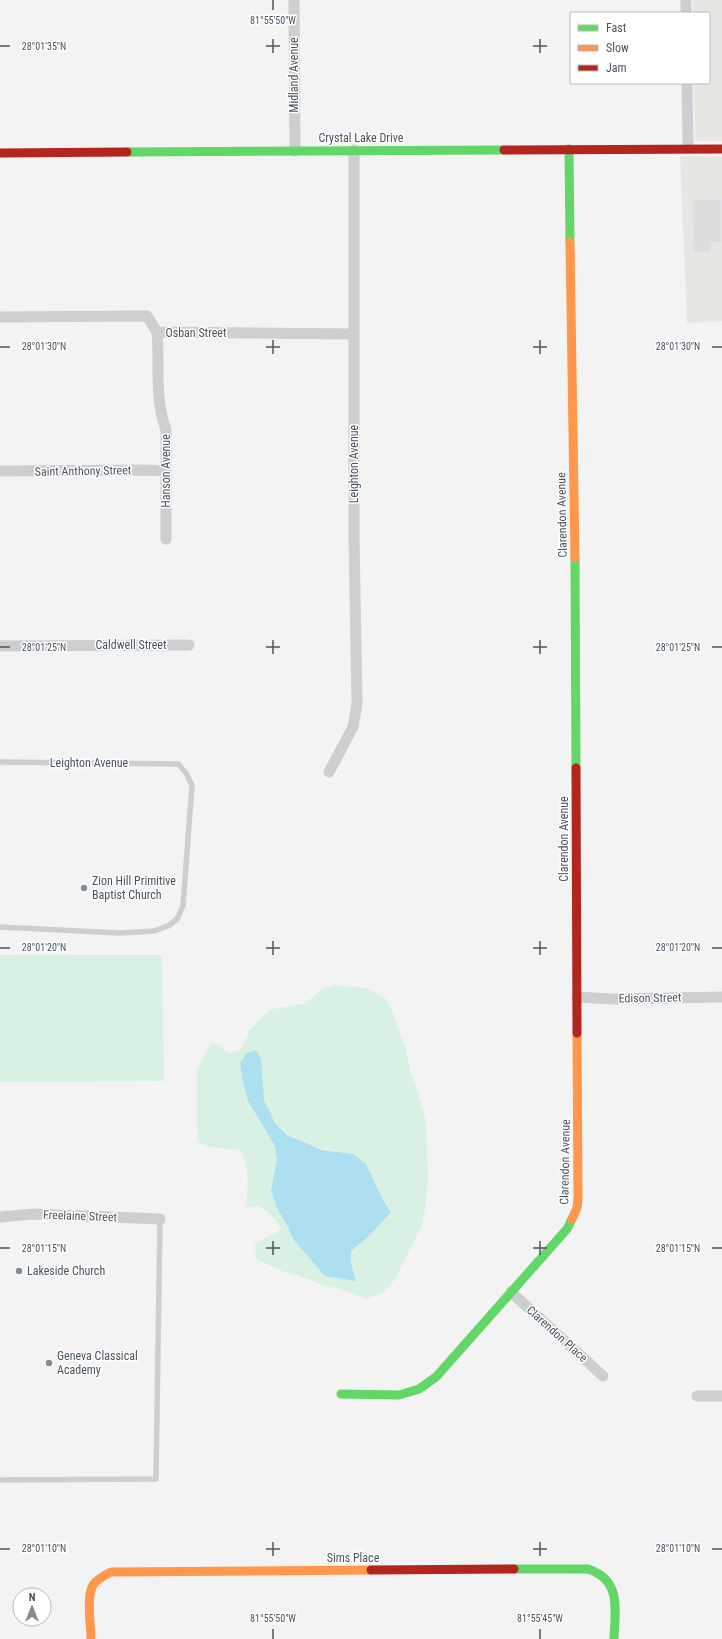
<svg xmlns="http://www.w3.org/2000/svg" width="722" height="1639" viewBox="0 0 722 1639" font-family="'Roboto Condensed',sans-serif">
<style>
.commercial{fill:#e6e6e2}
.green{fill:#d8f1e2;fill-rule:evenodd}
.water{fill:#acdfef}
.building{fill:#dcdcdd;stroke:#e4e5e6}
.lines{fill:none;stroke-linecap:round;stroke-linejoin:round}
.lane{stroke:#ccced0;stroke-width:5.5}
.street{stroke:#ccced0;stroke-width:11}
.fast{stroke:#63d668;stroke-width:9}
.slow{stroke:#ff974d;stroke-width:9}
.jam{stroke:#b3261e;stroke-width:9}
.ticks{fill:none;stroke:#49545f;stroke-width:1.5}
.poi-dot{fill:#848c93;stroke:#fff;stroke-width:1.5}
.labels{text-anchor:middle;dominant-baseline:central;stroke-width:3;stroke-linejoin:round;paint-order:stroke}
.street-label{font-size:12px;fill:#49545f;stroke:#fff}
.poi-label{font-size:12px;fill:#49545f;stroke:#fff;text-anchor:start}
.ticks-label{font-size:10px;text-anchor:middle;fill:#49545f;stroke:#fff;stroke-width:3;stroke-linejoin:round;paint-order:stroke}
</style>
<rect width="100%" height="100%" fill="#f3f3f3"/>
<path class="commercial" d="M693,0H722V141H695L694,83H709V13H693Z
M680,156L722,157V321L687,323Z"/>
<path class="green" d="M0,955H162L164,1081L0,1082Z
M334,985L367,988L385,998L391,1008L406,1049L410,1070L419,1095L426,1120L428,1178L426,1204L421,1228L396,1278L384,1292L367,1299L336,1288L323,1286L309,1279L284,1272L256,1259L255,1244L258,1243C267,1235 274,1238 281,1228L274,1218L259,1206L248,1207L246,1205C248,1183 250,1172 241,1151C225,1147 213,1150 198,1142L197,1123V1071L204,1054L212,1044H219L224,1050L230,1053L240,1050L247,1037L249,1030L262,1017L273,1009L304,1004L323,989ZM240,1063L263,1078C263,1085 262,1094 264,1100C275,1140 317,1150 353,1154L391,1212L368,1237L351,1251V1263L355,1276L293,1239L288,1227L277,1208L274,1173L277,1159L275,1146L248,1101L242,1079Z"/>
<path class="water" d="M256,1050L261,1059L264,1100L275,1123L287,1135L322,1150L353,1154L366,1164L383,1200L391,1212L368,1237L351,1251V1263L356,1281L325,1276L293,1239L288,1227L277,1208L271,1191L277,1159L275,1146L248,1101L242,1079L240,1063L247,1053Z"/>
<path class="building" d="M722,199V242H711V252H694L693,200Z"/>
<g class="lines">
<path class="lane" d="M0,762L178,764L186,773L192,785L183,906L177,919L168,926L154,931L138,932L119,933L0,927
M0,1480L156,1479L160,1219"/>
<path class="street" d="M294,0L295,151
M686,0V13
M687,83L688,148
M0,317L147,316L157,332L354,334
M157,332C160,367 154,397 166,430V539
M0,471L143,470L166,471
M0,646L189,645
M329,772L353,727L357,704L354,536V150
M577,997L610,999L722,997
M0,1217L34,1214L160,1219
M511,1292L603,1376
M697,1396H722"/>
<path class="fast" d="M569,149L570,242
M127,152L504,150
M575,558L576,768
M341,1394L399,1395L419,1389L436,1377L567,1229L572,1219
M514,1569H588C622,1580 615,1610 614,1639"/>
<path class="slow" d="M570,242L575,558
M572,1219L577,1208L578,1198L577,1033
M91,1639C91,1624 86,1598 93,1585C97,1579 105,1575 111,1572L371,1570"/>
<path class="jam" d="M504,150L722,149
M0,153L127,152
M576,768L577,1033
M371,1570L514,1569"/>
</g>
<path class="ticks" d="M273,0V10M273,39V53M540,39V53M0,46H10M266,46H280M533,46H547M273,340V354M540,340V354M0,347H10M266,347H280M533,347H547M712,347H722M273,640V654M540,640V654M0,647H10M266,647H280M533,647H547M712,647H722M273,941V955M540,941V955M0,948H10M266,948H280M533,948H547M712,948H722M273,1241V1255M540,1241V1255M0,1248H10M266,1248H280M533,1248H547M712,1248H722M273,1542V1556M540,1542V1556M0,1549H10M266,1549H280M533,1549H547M712,1549H722M273,1629V1639M540,1629V1639"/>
<g class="poi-dot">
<circle cx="84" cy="888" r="4"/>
<circle cx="19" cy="1271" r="4"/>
<circle cx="49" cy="1363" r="4"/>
</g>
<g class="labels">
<g class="street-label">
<text transform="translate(294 75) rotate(-90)">Midland Avenue</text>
<text x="361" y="138">Crystal Lake Drive</text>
<text x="196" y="333">Osban Street</text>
<text transform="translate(354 464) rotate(-90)">Leighton Avenue</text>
<text transform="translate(83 471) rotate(-1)">Saint Anthony Street</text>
<text transform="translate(166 471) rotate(-90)">Hanson Avenue</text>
<text transform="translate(562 515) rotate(-91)">Clarendon Avenue</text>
<text x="131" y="645">Caldwell Street</text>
<text x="89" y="763">Leighton Avenue</text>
<text transform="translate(564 839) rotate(-90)">Clarendon Avenue</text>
<text transform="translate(650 998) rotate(-1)">Edison Street</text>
<text transform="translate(565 1162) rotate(-89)">Clarendon Avenue</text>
<text transform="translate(80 1216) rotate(2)">Freelaine Street</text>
<text transform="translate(557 1334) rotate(42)">Clarendon Place</text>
<text x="353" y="1558">Sims Place</text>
</g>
<g class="poi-label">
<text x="92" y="881">Zion Hill Primitive<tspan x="92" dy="14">Baptist Church</tspan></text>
<text x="27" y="1271">Lakeside Church</text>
<text x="57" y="1356">Geneva Classical<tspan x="57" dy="14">Academy</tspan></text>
</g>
</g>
<g class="ticks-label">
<text x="273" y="24">81°55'50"W</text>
<text x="44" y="50">28°01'35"N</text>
<text x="44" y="350">28°01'30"N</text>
<text x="678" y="350">28°01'30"N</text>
<text x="44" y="651">28°01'25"N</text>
<text x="678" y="651">28°01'25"N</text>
<text x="44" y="951">28°01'20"N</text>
<text x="678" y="951">28°01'20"N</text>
<text x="44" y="1252">28°01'15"N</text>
<text x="678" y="1252">28°01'15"N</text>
<text x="44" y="1552">28°01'10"N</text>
<text x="678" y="1552">28°01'10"N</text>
<text x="273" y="1622">81°55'50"W</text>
<text x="540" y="1622">81°55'45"W</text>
</g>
<rect x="570" y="12" width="140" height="72" fill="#ffffff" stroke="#b6bbbf"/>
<rect x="578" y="25" width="20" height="6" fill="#63d668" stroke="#b6bbbf"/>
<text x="606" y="32" font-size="12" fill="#49545f">Fast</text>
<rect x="578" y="45" width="20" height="6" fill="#ff974d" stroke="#b6bbbf"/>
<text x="606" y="52" font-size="12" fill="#49545f">Slow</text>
<rect x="578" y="65" width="20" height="6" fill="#b3261e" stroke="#b6bbbf"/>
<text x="606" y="72" font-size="12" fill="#49545f">Jam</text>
<g transform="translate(32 1607)"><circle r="19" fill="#ffffff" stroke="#b6bbbf"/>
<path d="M0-3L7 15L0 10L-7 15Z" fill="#848c93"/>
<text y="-6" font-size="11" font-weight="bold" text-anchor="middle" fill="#49545f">N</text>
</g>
</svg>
